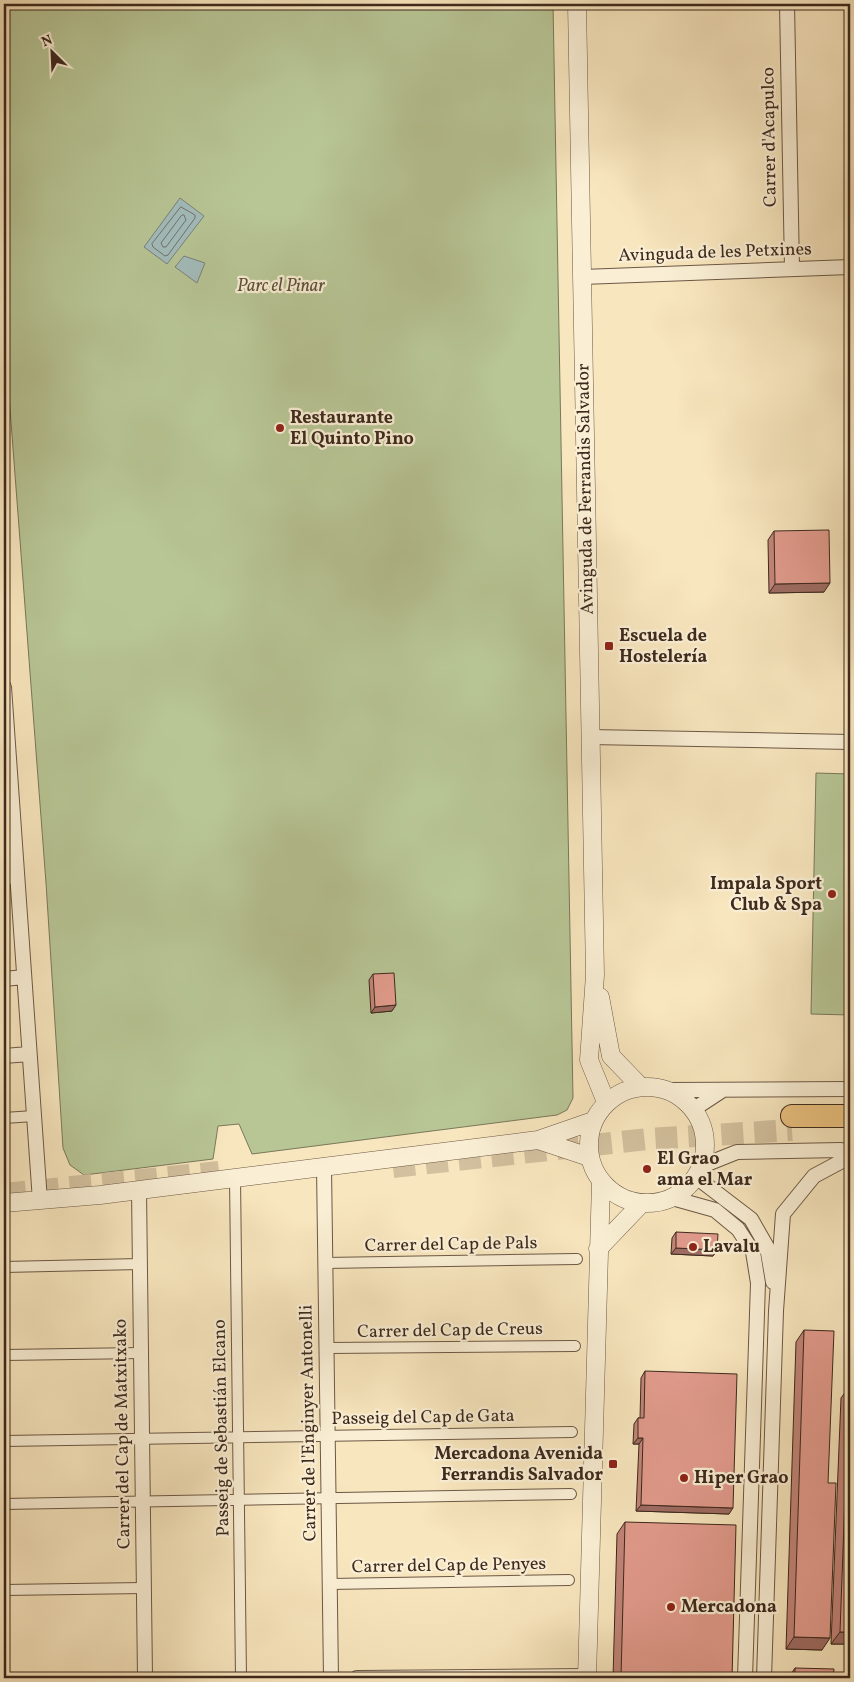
<svg xmlns="http://www.w3.org/2000/svg" width="854" height="1682" viewBox="0 0 854 1682" font-family="Vollkorn,serif">
<style>
.green{fill:#b8c696;stroke:#7a785a}
.water{fill:#a3bdbc;stroke:#7a827c}
.lines{fill:none;stroke-linecap:round;stroke-linejoin:round}
.shore{stroke:#70736c;stroke-width:1}
.trunk-tunnel{stroke:#d3c09e;stroke-width:22;stroke-dasharray:22 11;stroke-linecap:butt}
.pedestrian-casing{stroke:#6c5845;stroke-width:12}
.minor-casing{stroke:#6c5845;stroke-width:16}
.tertiary-casing{stroke:#6c5845;stroke-width:19}
.trunk-casing{stroke:#3d291d;stroke-width:24}
.pedestrian{stroke:#faefd5;stroke-width:10}
.minor{stroke:#faefd5;stroke-width:14}
.tertiary{stroke:#faefd5;stroke-width:18}
.trunk{stroke:#ecc37f;stroke-width:22}
.wall{fill:#c28579;stroke:#3d291d}
.shaded-wall{fill:#9e6c63;stroke:#3d291d}
.building{fill:#e29b8d;stroke:#3d291d}
.poi-dot{fill:#8f2418;stroke:#faefd5;stroke-width:2}
.labels{text-anchor:middle;dominant-baseline:central;stroke-width:4.5;stroke-linejoin:round;paint-order:stroke}
.street-label{font-size:18px;fill:#3d291d;stroke:#faefd5}
.park-label{font-size:18px;font-style:italic;fill:#5c503b;stroke:#faefd5}
.poi-label{font-size:18px;font-weight:bold;fill:#3d291d;stroke:#faefd5;text-anchor:start}
</style>
<rect width="100%" height="100%" fill="#f8e6be"/>
<filter id="stains"><feTurbulence type="fractalNoise" baseFrequency=".004" numOctaves="4"/><feColorMatrix values="0 0 0 0 .2 0 0 0 0 .09 0 0 0 0 .02 0 0 0 .5 -.17"/></filter>
<radialGradient id="worn" r=".72"><stop offset=".6" stop-color="#630" stop-opacity="0"/><stop offset="1" stop-color="#630" stop-opacity=".3"/></radialGradient>
<path class="green" d="M4,4H553L573,1098L567,1110L557,1115L252,1154L239,1124L218,1126L213,1159L84,1175L70,1165L63,1148L46,883L7,369L4,285Z
M816,773L850,774V1015L811,1014Z"/>
<path class="water" d="M180,198L204,216L167,264L144,247Z
M184,256L205,263L197,283L175,267Z"/>
<g class="lines">
<path class="shore" d="M181,207L195,215V218L168,255L165,256L153,247L152,244Z
M184,215L186,220L166,247H163L161,243L181,216Z"/>
<path class="trunk-tunnel" d="M393,1167L648,1139L792,1130
M4,1194L219,1172"/>
<g class="pedestrian-casing">
<path id="pedestrian" d="M4,1118L34,1116
M235,1178L241,1678
M325,1263L577,1259
M4,1267L140,1264
M327,1348L575,1346
M4,1355L141,1353
M4,1441L572,1432
M4,1504L571,1494
M330,1584L569,1580
M4,1590L144,1588"/>
</g>
<g class="minor-casing">
<path id="minor" d="M787,4L792,269
M582,277L850,267
M4,687L40,1201
M590,737L850,742
M4,877L17,876
M4,979L24,977
M4,1056L29,1054
M668,1090L850,1089
M694,1109L723,1090
M702,1166L737,1152L841,1150L850,1152
M324,1167L331,1678
M696,1177L751,1219L767,1247L773,1282
M139,1190L145,1678
M672,1198L715,1210L738,1229L753,1252L758,1283L745,1678
M357,1678L587,1676
M764,1678L776,1311L783,1214L814,1176L842,1161L850,1160"/>
</g>
<g class="tertiary-casing">
<path id="tertiary" d="M577,4L595,975L589,1060L606,1102
M600,997L611,1056L640,1086
M589 1145a58 58 0 1 1 116 0a58 58 0 1 1-116 0Z
M538,1140L589,1157
M4,1203L100,1195L538,1140L593,1121
M598,1249L642,1203
M587,1678L601,1182"/>
</g>
<g class="trunk-casing">
<path id="trunk" d="M792,1116H850"/>
</g>
<use href="#pedestrian" class="pedestrian"/>
<use href="#minor" class="minor"/>
<use href="#tertiary" class="tertiary"/>
<use href="#trunk" class="trunk"/>
</g>
<path class="wall" d="M774,531L824,592L769,593L768,540Z
M373,974L392,1011L371,1013L369,980Z
M676,1232L717,1250L713,1256L671,1254L672,1238Z
M804,1330L822,1650L786,1649L796,1342Z
M645,1371L729,1514L636,1511L639,1444H633L634,1424L638,1418H640L641,1378Z
M849,1387L850,1644H831L841,1398Z
M625,1522L732,1678H613L617,1534Z
M795,1668L833,1678H789V1677Z"/>
<path class="shaded-wall" d="M830,583L824,592L769,593L775,584Z
M396,1005L392,1011L371,1013L375,1007Z
M676,1248L717,1250L713,1256L671,1254Z
M638,1438H643L639,1444H633Z
M641,1505L733,1508L729,1514L636,1511Z
M840,1632H850V1644H831Z
M794,1637L830,1638L822,1650L786,1649Z"/>
<path class="building" d="M829,530L830,583L775,584L774,531Z
M394,973L396,1005L375,1007L373,974Z
M676,1232L718,1234L717,1250L676,1248Z
M804,1330L834,1331L828,1483H836L830,1638L794,1637Z
M645,1371L737,1374L733,1508L641,1505L643,1438H638V1418H644Z
M849,1387H850V1632H840Z
M625,1522L736,1525L732,1678H621Z
M795,1668L834,1669L833,1678H795Z"/>
<g class="poi-dot">
<circle cx="280" cy="428" r="5"/>
<rect x="604" y="641" width="10" height="10" rx="2.5"/>
<circle cx="832" cy="894" r="5"/>
<circle cx="647" cy="1169" r="5"/>
<circle cx="693" cy="1247" r="5"/>
<rect x="608" y="1459" width="10" height="10" rx="2.5"/>
<circle cx="684" cy="1478" r="5"/>
<circle cx="671" cy="1607" r="5"/>
</g>
<g class="labels">
<g class="street-label">
<text transform="translate(770 137) rotate(-91)">Carrer d'Acapulco</text>
<text transform="translate(715 253) rotate(-2)">Avinguda de les Petxines</text>
<text transform="translate(586 489) rotate(-91)">Avinguda de Ferrandis Salvador</text>
<text transform="translate(451 1245) rotate(-1)">Carrer del Cap de Pals</text>
<text transform="translate(450 1331) rotate(-1)">Carrer del Cap de Creus</text>
<text transform="translate(423 1418) rotate(-1)">Passeig del Cap de Gata</text>
<text transform="translate(309 1423) rotate(-91)">Carrer de l'Enginyer Antonelli</text>
<text transform="translate(222 1428) rotate(-91)">Passeig de Sebastián Elcano</text>
<text transform="translate(123 1434) rotate(-91)">Carrer del Cap de Matxitxako</text>
<text transform="translate(449 1566) rotate(-1)">Carrer del Cap de Penyes</text>
</g>
<g class="park-label">
<text x="281" y="286">Parc el Pinar</text>
</g>
<g class="poi-label">
<text x="290" y="418">Restaurante<tspan x="290" dy="21">El Quinto Pino</tspan></text>
<text x="619" y="636">Escuela de<tspan x="619" dy="21">Hostelería</tspan></text>
<text x="822" y="884" text-anchor="end">Impala Sport<tspan x="822" dy="21">Club &amp; Spa</tspan></text>
<text x="657" y="1159">El Grao<tspan x="657" dy="21">ama el Mar</tspan></text>
<text x="703" y="1247">Lavalu</text>
<text x="603" y="1454" text-anchor="end">Mercadona Avenida<tspan x="603" dy="21">Ferrandis Salvador</tspan></text>
<text x="694" y="1478">Hiper Grao</text>
<text x="681" y="1607">Mercadona</text>
</g>
</g>
<rect width="854" height="1682" fill="none" stroke="#f8e6be" stroke-width="20"/>
<rect x="5" y="5" width="844" height="1672" fill="none" stroke="#3d291d" stroke-width="2.5"/>
<rect x="10" y="10" width="834" height="1662" fill="none" stroke="#3d291d"/>
<g transform="translate(52 52) rotate(336)" stroke="#faefd5" stroke-width="4" paint-order="stroke">
<path d="M0-4L9 19L0 12L-9 19Z" fill="#3d291d"/>
<text y="-8" font-size="14" font-weight="bold" text-anchor="middle" fill="#3d291d">N</text>
</g>
<rect width="100%" height="100%" filter="url(#stains)"/>
<rect width="100%" height="100%" fill="url(#worn)"/>
</svg>
